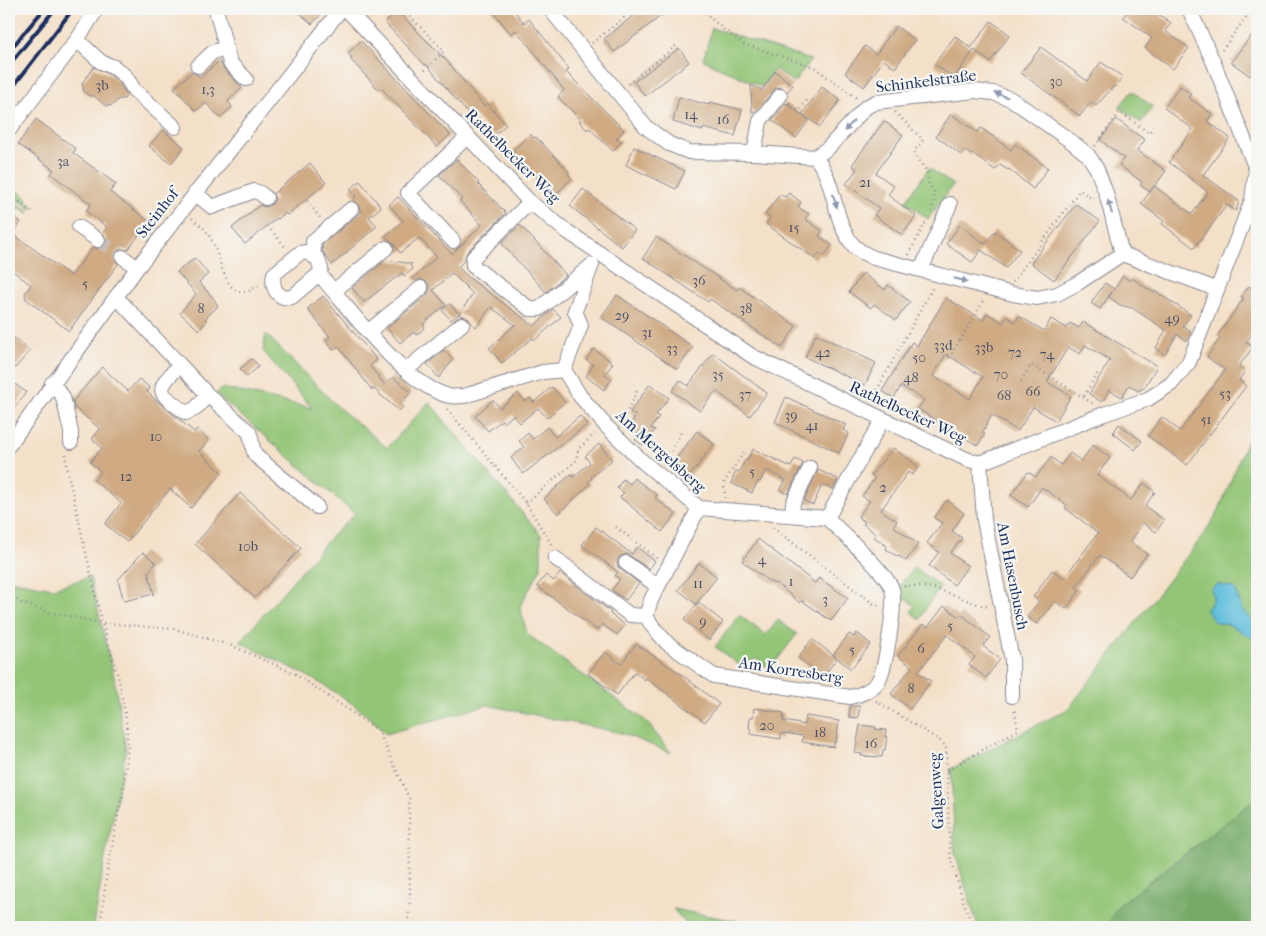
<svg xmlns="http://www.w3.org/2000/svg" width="1266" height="936" viewBox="0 0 1266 936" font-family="'IM FELL French Canon',serif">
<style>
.green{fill:#93c576;stroke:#577a6a}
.forest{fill:#76aa67;stroke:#486c62}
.water{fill:#5dbddb;stroke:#3c769c}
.building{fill:#cfaa83;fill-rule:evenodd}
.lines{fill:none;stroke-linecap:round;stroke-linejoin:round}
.minor-tunnel{stroke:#c9bdb3;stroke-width:14;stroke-dasharray:14 7;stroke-linecap:butt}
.minor-casing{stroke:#888893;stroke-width:16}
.path{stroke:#888893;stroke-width:2.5;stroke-dasharray:1 4;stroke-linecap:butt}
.minor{stroke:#fff;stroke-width:14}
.rail{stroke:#1b2f5e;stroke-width:4}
.oneway{fill:#8d97ae}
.labels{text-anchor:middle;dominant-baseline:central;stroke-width:4.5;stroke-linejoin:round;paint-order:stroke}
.number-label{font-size:14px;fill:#484e67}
.street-label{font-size:16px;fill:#1b2f5e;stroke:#f6f6f2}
</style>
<rect width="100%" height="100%" fill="#f6f6f2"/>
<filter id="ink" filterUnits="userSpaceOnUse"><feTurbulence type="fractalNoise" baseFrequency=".02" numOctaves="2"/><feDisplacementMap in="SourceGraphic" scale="10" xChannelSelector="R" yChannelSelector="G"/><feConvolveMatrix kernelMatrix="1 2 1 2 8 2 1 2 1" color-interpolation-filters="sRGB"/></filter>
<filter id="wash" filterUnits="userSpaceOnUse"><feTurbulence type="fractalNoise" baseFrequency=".0096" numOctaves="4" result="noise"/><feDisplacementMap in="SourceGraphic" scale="20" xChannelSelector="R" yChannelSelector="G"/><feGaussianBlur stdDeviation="1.12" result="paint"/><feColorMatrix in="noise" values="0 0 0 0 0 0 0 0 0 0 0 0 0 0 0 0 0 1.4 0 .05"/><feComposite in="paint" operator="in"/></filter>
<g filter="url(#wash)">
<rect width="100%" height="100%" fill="#f4e0c8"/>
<path class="green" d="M712,28L811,60L794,83L775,69L762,87L703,60Z
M1132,91L1153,107L1141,123L1119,107Z
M929,168L953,185L928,219L905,202Z
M9,184L27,198L25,201L33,207L31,209L16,198L18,195L9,188Z
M14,201L29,212L28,213L19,207L13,215L21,222L9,212V208Z
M266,334L339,408L387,448L429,402L541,535V568L520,606L527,634L646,721L671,753L621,733L487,705L386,734C349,692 289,667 240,642L328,540L355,514L216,394L223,388L312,408L263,351Z
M1257,416V626C1252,621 1246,616 1242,610C1236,602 1238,596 1230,587L1221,586L1212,588C1212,595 1216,603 1207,608L1208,612L1217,623L1230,625L1257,641V798L1117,907L1107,927H978L955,854L951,769L1068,709L1202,537L1218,512Z
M914,567L941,587L927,606L920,620L911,612L915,606L896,591Z
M90,577L114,677L126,750L102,874L94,927H9V580L53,588Z
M739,615L766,635L778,620L797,634L770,669L755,658L746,670L715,647Z
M673,909L768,927H689Z"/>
<path class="forest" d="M1257,798V927H1107L1117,907Z"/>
<path class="water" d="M1218,584L1233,588L1236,591L1242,610L1257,626V641L1230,625L1215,622L1206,610V609L1210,606L1212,600L1214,598L1211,589Z"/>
<g id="blocks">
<path class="building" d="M295,9H326L312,24Z
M491,9H513L524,23L529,19L569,69L566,72L624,130L616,139L622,141L613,151L589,128L587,130L579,121L581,120L558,97L564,90L516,30L511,34Z
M642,9H670L614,52L604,39Z
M1130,9H1152L1171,23L1165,31L1189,48L1173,69L1145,48L1152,38L1123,17Z
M397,11L447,61L484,106L487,103L506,125L493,136L474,114L471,117L426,64L425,65L385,23Z
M991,21L1010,35L990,62L974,50L954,78L934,64L955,36L971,48Z
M896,26L915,40L895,68L884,60L864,87L845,73L865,46L876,54Z
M1257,28V66L1250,76L1231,62Z
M361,41L450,135L437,147L381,88L379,90L351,60L352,58L348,53Z
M1041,47L1087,81L1101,62L1123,77L1116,87L1114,86L1096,106L1091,102L1080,116L1021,73Z
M679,48L689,62L645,96L634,82Z
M219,61L224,69L242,88L228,101L232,107L220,118L206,103L196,111L174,88L192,72L201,77Z
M94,67L110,75L119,83L127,95L124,99H119L113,105L106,106L93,95L91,97L84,92L82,83Z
M775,71L793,85L787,92L782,87L776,88L756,111L752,112L751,85L762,90Z
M1180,86L1191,94L1188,97L1212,114L1207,121L1230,138L1203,175L1239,201L1236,211L1227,205L1194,248L1162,224L1164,221L1141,204L1154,186L1192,214L1208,192L1169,162L1193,129L1164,108Z
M822,87L840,100L820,127L802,114Z
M679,97L709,105L710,102L742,110L735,136L703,128V131L673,122Z
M786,103L809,120L796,138L772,120Z
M951,114L977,132L981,128L1011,150L1015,144L1048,168L1033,189L1009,169L1008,170L1000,165L995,170L972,153L971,155L964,150L961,155L936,136Z
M36,119L76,149L73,153L116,184L110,192L149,221L128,250L120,249L116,252L115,260L118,264L69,331L26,299L25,293L31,285L9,268V213L21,222L13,234L71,276L93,247L98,249L105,245L107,240L103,233L107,227L88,213L87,209L91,204L51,174L54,170L18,144Z
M1116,119L1145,140L1137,150L1166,171L1150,192L1140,185L1142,182L1119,165L1124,158L1100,140Z
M884,121L903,135L876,173L894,186L888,195L916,216L902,235L874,215L879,208L846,184L857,169L852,165Z
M163,130L184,147L171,164L149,146Z
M530,134L534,138L536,137L560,162L569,172L568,174L572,178L554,196L512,151Z
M634,147L685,171L676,189L626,165Z
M457,159L479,183L478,184L506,213L467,252L464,261L458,267L468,277L534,326L553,309L561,317L535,340L532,338L502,363L489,348L515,325L491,307L476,327L471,322L468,318L459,314L473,294L452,273L433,290L446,305L423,324L425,327L421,331L416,335L414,332L400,343L387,328L427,295L430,287L427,282L420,279L416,281L413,278L437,257L419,238L400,253L392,242L385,236L403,221L389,205L398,197L452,254L482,225L460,201L462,199L439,175Z
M310,163L326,183L287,215L285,213L278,219L277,218L245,244L232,228L260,205L265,207L272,204L275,199L273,194Z
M360,181L381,207L369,217L377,226L332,265L323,252L322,245L362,211L353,199L356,197L350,189Z
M583,189L635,230L622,247L570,206Z
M789,193L801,202L798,207L809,214L805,219L822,231L819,236L832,245L824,256L819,253L815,259L766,224L770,218L765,214L780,194L785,197Z
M1076,204L1100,221L1054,280L1031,263Z
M520,225L566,275L546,292L501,243Z
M960,225L985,244L995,231L1020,250L1006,268L981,250L972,262L946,244Z
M656,237L737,290L739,287L796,326L782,348L710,299L708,302L643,258Z
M195,258L208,274L199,282L214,299L218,306L205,319L207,321L199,330L180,313L196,294L177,272Z
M386,260L412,264L410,266L413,269L404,276L402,273L364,302L352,288Z
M863,273L885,290L888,285L910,302L896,320L874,304L871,308L849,292Z
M1123,276L1130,281L1132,278L1154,293L1155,291L1191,315L1183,326L1191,331L1187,341L1177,334L1165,355L1156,348L1166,330L1132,308L1120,305L1109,297Z
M1105,283L1114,289L1100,309L1091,303Z
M1249,286L1257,292V327L1246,342L1253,347L1239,366L1245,371L1239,380L1246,386L1187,465L1148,436L1162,417L1180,431L1225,370L1207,357L1220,338L1217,336L1244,298L1241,297Z
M617,295L693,347L677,369L601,317Z
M323,296L377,360L370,366L385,385L393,377L411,392L401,404L403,407L399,411L374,389L372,390L338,346L333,350L326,340L330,337L307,309Z
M946,298L983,320L987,313L1003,323L1007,317L1015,322L1019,316L1044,331L1051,319L1067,328L1070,323L1079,328L1083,322L1157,366L1144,388L1138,391L1129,385L1122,397L1109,390L1102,402L1089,394L1110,360L1085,345L1080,354L1068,347L1047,382L1071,396L1056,421L1033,407L1018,431L992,415L982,433L985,434L978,445L975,444L918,409L924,400L901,386L894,398L882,391L912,342L917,346ZM946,354L983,377L970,399L933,376Z
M450,304L459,314L451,320L442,310Z
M9,333L30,351L9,375Z
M816,334L876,363L865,385L805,357Z
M594,349L613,363L605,374L612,379L604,390L586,376L593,365L586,360Z
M444,350L453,360L439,378L427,364Z
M713,353L767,393L750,416L716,391L700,411L672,391L680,380L688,386Z
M252,359L259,366L247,377L240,369Z
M102,367L128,391L139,379L150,388L147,392L164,407L194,432L197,429L209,440L199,451L222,473L191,508L170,489L127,542L105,524L121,503L94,480L101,472L90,462L102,448L92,439L100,429L74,407L73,401Z
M9,380L26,392L9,416Z
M650,384L669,398L656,415L659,417L651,428L655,430L643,445L635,440L639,435L628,427L636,416L630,412Z
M552,387L565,402L547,418L538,408L520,423L513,415L504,423L502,420L488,431L475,416L493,400L500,408L518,393L525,401L530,398L534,402Z
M786,397L846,425L843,430L849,433L839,453L775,422Z
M580,416L587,425L523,474L511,458L524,447L519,441L528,433L533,439L547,427L555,437Z
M1119,424L1142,441L1135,450L1113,433Z
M697,431L714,444L686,481L677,474L681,469L673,463Z
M599,444L612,460L591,477L592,478L588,482L590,484L558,514L544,499L571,474L573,477L590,463L585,456Z
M1093,445L1110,458L1097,475L1131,500L1144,483L1155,492L1145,506L1164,520L1156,532L1143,523L1130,542L1147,554L1130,577L1100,555L1076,587L1080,590L1066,609L1055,601L1037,624L1027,617L1039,601L1033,597L1052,570L1064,578L1098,533L1065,508L1067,505L1042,487L1028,507L1011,495L1028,472L1036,477L1051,457L1061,465L1070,453L1081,461Z
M893,448L919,467L912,475L908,472L881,510L897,521L893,526L918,544L906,561L899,556L898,557L886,549L887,546L874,537L876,534L863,524L865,522L858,517L870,501L862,496L875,478L871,475Z
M753,449L791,467L795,459L803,463L788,494L780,490L786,480L766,470L760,482L758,481L752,493L731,483L736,471L739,472L745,460L747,461Z
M818,470L838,479L833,489L822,485L813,505L804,501Z
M634,478L657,495L655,498L676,514L662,532L620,497L624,493L617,488L623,479L630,484Z
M240,493L301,548L255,598L195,544Z
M947,500L964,513L952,531L962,538L950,553L968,566L954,585L929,566L939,552L927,543L942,523L934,518Z
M596,527L632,554L637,547L655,561L649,569L627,554L619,557L617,562L618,567L639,583L626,600L612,590L620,579L615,576L618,572L582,545Z
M758,539L815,583L819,578L848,598L831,621L804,602L801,601L800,603L776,583L775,584L767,580L742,561Z
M143,552L156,563L148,572L154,594L124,601L118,580Z
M699,563L717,577L696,604L678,590Z
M560,573L611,612L610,614L625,625L617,635L602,624L597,630L537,586L546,575L554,581Z
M698,602L723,622L709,640L684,620Z
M944,606L959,617L961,614L990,637L983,646L1000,659L986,678L969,665L975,657L947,635L918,672L931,681L910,709L891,694L912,667L898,656L923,624L928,627Z
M857,633L871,644L851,669L833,655L849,634L854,637Z
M812,639L837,658L823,677L798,658Z
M636,644L681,674L719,704L705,722L646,678L645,680L635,672L617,695L588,674L605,652L621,664Z
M850,706H860L858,718L849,717Z
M754,708L784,713L783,721L795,723L804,725L806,716L839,721L836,742H834V747L802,742L803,736L783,733L781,734V739L750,734L751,729L749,728L750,717H753Z
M860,725L876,727L875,729L886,730L885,737H887L885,750H883L882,757L861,756L862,754L855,753Z"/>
</g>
</g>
<g filter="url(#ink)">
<use href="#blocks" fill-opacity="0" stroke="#888893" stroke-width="1"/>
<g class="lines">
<path class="minor-tunnel" d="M98,240L123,257"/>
<g class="minor-casing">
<path id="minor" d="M216,9L230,63L246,79
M346,9L530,202L565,230L752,356L966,459L980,463L1104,414L1148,399L1171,384L1189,362L1252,200L1256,169L1213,61L1189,9
M550,9L646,127L669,144L689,152L754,153L815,157L828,148L866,107L876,102L975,91L993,93L1011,99L1072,142L1088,155L1097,169L1106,193L1122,254
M77,40L101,62L114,67L126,77L134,90L175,127
M198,66L213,52L226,48
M9,130L77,40L97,9
M754,153L760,121L780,96
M815,157C837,182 832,221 854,246C859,251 867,255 874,258L1013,294L1037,298L1057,294L1078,283L1122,254
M195,193L212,207L254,191L260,193L266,198
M530,202L473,258V266L530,309H539L592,265
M79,227L98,240
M453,241L408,193L467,137
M306,252L318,259L321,269L319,274L292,297C277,300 271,287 274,274L300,253Z
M1122,254L1216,289
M314,255L313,241L351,209
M123,257L137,268
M921,270L950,204
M319,274C350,309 404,385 449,396C454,397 459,396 464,396L543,372L564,370L580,396L606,426L642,461L699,508L827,518
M334,291L386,248
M115,298L123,304L208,395L249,432C253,440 251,448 256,456L317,507
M368,332L421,288
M180,365C153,392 158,392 186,413L195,409L208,395
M406,370L462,324
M564,370L581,325L575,311L591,267
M52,383L63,397L71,432V442
M9,445L137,268L341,9
M980,463L984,520L1012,660V696
M699,508L651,600L646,616L653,627L667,643L714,676L850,697C860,695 870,691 877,683C886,670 896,604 892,589C887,573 841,532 827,518
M792,515L793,503L810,468
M827,518L883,419
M555,558L630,615L646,616
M626,563L657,586"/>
</g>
<path class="path" d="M403,9L444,51L423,72
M701,9L723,29L744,44L814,67L858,99
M592,43L635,9
M1222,50L1252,9
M628,84L677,45
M789,103L799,111L809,98
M895,112L923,140L914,151L916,158L927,171L929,185L934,192V203L931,211
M1095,146L1120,112L1149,133L1153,127
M9,156L12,158L13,166
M15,199L35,214
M307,201L321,219
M192,218C198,223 205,229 209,235C223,256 223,313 261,284
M271,230L286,248
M909,255L911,250L927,220
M1013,282L1080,190L1092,199L1095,197
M949,358L984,300
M1021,381L1031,365L1094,404
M1084,396L1098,373
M872,399L934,285
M447,409L526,503L553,547
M620,423L628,411L637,391
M66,454V465L102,623L119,680L126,719L128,748L123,789L107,872L100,927
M663,464L671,452L681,432
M725,498L724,482L745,451
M526,503L577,460L578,449L595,434
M616,527L658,559
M773,528L875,605L881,606
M904,586C939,583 959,601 990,607
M9,594L21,603L50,612L102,623L175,629L230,645L294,673L378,730L409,798L410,901L407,927
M876,701L936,738L946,746L950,854L962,898L973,927
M947,770L1018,730L1014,707"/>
<use href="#minor" class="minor"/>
<path class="rail" d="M9,51L44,9
M9,65L55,9
M9,92L73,9"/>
</g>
<defs><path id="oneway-solid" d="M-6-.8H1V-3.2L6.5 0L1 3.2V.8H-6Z" transform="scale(1.25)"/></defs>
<g class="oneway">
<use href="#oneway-solid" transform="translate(1001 95) rotate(-161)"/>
<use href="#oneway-solid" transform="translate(849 126) rotate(133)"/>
<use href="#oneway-solid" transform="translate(835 201) rotate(72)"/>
<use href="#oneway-solid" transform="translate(1110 207) rotate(-106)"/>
<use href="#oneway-solid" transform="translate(961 280) rotate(14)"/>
</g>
</g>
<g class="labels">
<g class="number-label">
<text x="1056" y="81">30</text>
<text x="102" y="85">3b</text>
<text x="208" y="89">1,3</text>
<text x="691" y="114">14</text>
<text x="723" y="119">16</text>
<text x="63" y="161">3a</text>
<text x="865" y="182">21</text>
<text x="794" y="227">15</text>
<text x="699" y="280">36</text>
<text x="85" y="283">5</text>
<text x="201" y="308">8</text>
<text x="746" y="308">38</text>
<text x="622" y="315">29</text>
<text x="1172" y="318">49</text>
<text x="647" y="332">31</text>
<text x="943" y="345">33d</text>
<text x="984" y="347">33b</text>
<text x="672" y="348">33</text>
<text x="823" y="352">42</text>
<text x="1015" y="352">72</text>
<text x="1047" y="354">74</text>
<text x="919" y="357">50</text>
<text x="718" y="374">35</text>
<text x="1001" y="374">70</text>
<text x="911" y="377">48</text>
<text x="1033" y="391">66</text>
<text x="1225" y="393">53</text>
<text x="745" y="394">37</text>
<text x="1004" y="395">68</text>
<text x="791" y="415">39</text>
<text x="1206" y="419">51</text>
<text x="812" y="425">41</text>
<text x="156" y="436">10</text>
<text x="752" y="471">5</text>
<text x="126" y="476">12</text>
<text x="883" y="487">2</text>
<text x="248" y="546">10b</text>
<text x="762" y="559">4</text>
<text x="791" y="581">1</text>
<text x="698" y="583">11</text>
<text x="825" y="599">3</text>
<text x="703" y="621">9</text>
<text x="950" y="625">5</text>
<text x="921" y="648">6</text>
<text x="852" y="649">5</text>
<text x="911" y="688">8</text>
<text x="767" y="725">20</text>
<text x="820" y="732">18</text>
<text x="871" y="743">16</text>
</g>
<g class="street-label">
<text transform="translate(926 81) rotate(-7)">Schinkelstraße</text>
<text transform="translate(513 156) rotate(45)">Rathelbecker Weg</text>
<text transform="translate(157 213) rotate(-52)">Steinhof</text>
<text transform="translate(908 412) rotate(25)">Rathelbecker Weg</text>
<text transform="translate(661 451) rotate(42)">Am Mergelsberg</text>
<text transform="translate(1013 576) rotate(79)">Am Hasenbusch</text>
<text transform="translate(791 670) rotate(9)">Am Korresberg</text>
<text transform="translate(936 791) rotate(-93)">Galgenweg</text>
</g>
</g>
<rect width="1266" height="936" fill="none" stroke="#f6f6f2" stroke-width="30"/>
</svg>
